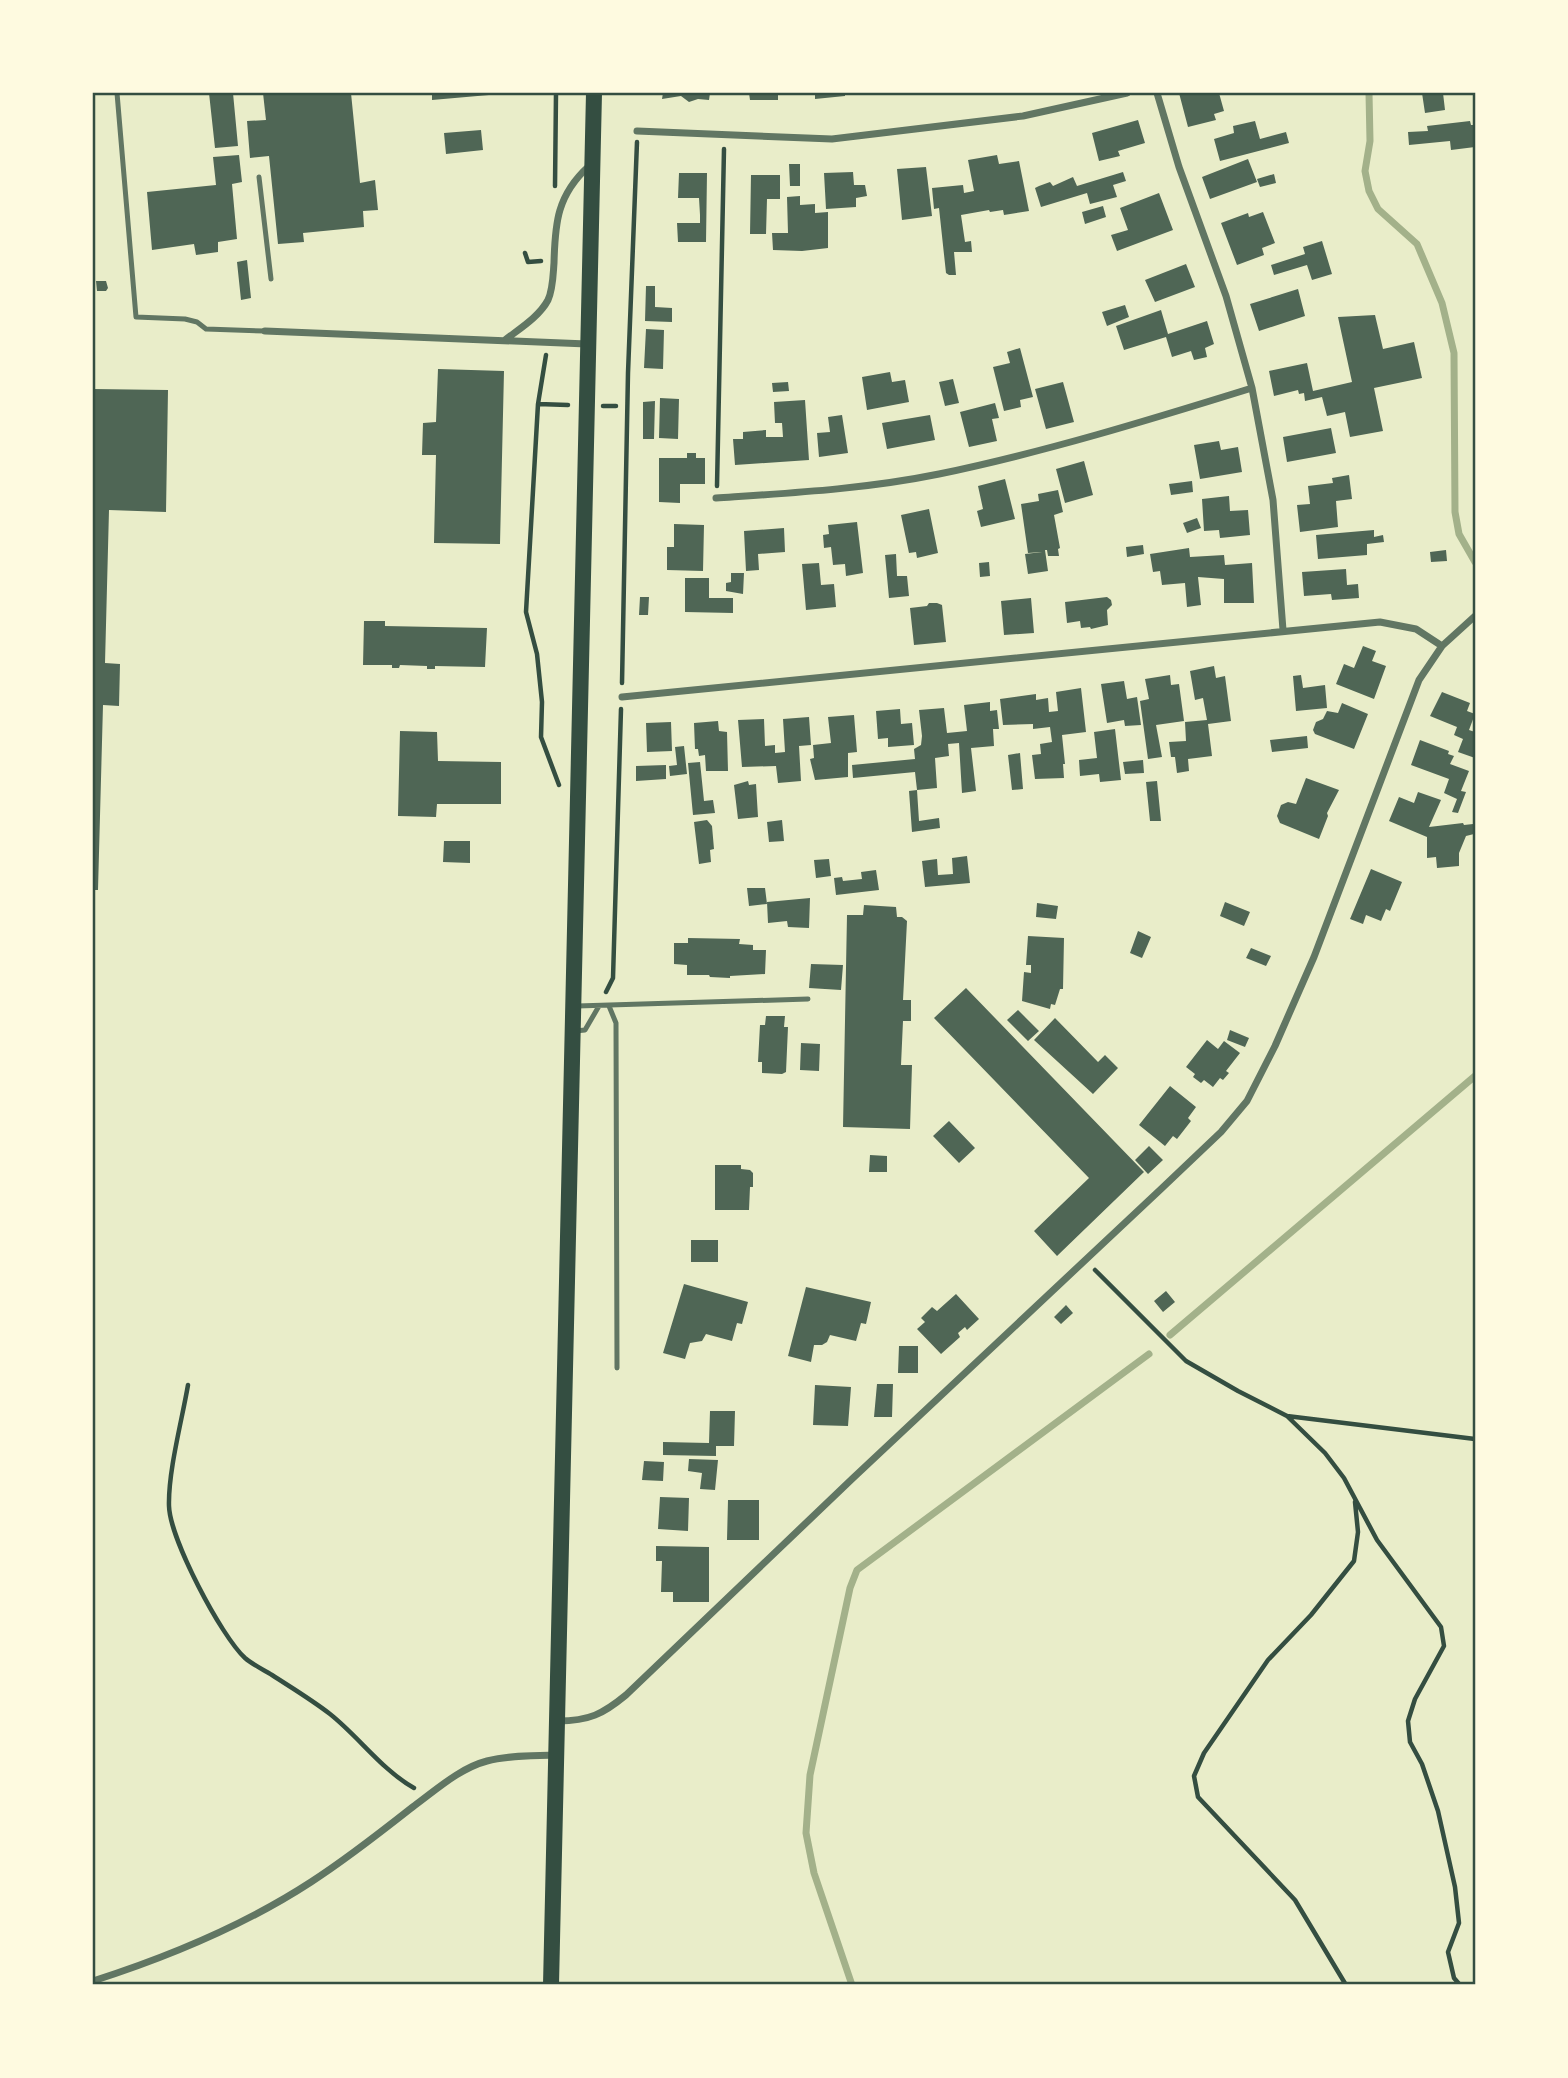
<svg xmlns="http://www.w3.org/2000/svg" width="1568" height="2078" viewBox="0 0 1568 2078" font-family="Inter,sans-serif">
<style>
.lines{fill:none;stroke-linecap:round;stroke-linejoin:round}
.stream{stroke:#a3b18a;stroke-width:7}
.building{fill:#4f6655}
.path{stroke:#344e41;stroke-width:4.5}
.service{stroke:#617663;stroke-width:5}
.minor{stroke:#617663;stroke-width:7}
.primary{stroke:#344e41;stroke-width:16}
.neatline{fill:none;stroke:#344e41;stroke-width:2.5}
</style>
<rect width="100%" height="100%" fill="#e9edc9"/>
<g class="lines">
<path class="stream" d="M1369,93L1370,141L1365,171L1369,191L1378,209L1417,244L1442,303L1454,353L1455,512L1459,534L1475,562
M1170,1335L1475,1076
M852,1985L814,1873L806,1833L810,1775L850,1588L857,1570L1149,1354"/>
</g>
<path class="building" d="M209,93H233L238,146L215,148Z
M263,93H351L360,183L375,180L378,210L363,211L364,227L303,233L304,242L278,244L269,156L250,158L247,121L266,120Z
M432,93H489V95L432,100Z
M663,93H710L709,100L698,99L689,102L681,96L662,99Z
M749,93H778V100H750Z
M815,93H845V96L815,99Z
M1179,93H1219L1224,111L1214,114L1216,120L1188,127Z
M1422,93H1443L1445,110L1425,113Z
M1138,120L1145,143L1118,151L1120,156L1099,161L1092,133Z
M1255,121L1260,139L1286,132L1289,143L1220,161L1214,139L1234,133L1233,126Z
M1470,121L1471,125H1475V147L1451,150L1450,141L1409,145L1408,132L1428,131L1427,126Z
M481,130L483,150L446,154L444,133Z
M239,155L242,182L232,184L237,239L218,242V252L196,255L194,244L152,250L147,192L216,185L213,157Z
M997,155L999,164L1019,161L1029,211L1004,215L1003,210L990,212L989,210L961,215L965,242L971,241L972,252H954L956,275H949L946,273L939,208L934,209L932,188L963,185L964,193L974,191L968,160Z
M1248,159L1257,182L1210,199L1202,177Z
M789,164H800V186H790Z
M926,167L932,216L902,220L897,169Z
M853,172L854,185H865L867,196L856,198V207L826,209L824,173Z
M1123,172L1126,181L1113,185L1117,197L1090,204L1087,193L1041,207L1035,188L1039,186L1050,182L1053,186L1073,177L1077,186Z
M679,173H707L706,242H678L677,223H700V215L699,198H678Z
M1274,174L1276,183L1260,187L1257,179Z
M751,175H780V199H767L766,234H750Z
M1159,193L1173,230L1117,251L1111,235L1128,230L1120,208Z
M800,196V205L815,204V213L828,212V248L802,251L773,250L772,233H788L787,197Z
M1103,206L1106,217L1085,224L1082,212Z
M1263,212L1275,243L1262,248L1264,255L1237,265L1221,223L1248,213L1249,217Z
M1322,241L1332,274L1312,280L1307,265L1274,275L1271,265L1305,254L1303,247Z
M247,260L251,298L241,300L237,262Z
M1186,264L1195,287L1155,302L1145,280Z
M96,281H106L108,288L106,291H97Z
M646,286H655V307L672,308V322L645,321Z
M1298,289L1305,316L1259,331L1250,304Z
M1125,305L1129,317L1107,326L1102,312Z
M1161,310L1168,334L1207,321L1214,344L1205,348L1207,357L1194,360L1191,351L1172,357L1166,337L1124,350L1116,326Z
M1375,315L1383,349L1414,342L1422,378L1374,388L1383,431L1350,437L1345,412L1327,416L1322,397L1305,401L1304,393L1299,394L1298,390L1274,396L1269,371L1307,363L1313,391L1352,382L1338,317Z
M646,329L664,330L663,369L644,368Z
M1020,348L1033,397L1020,400L1021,407L1004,411L993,367L1010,363L1007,352Z
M438,369L504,371L500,544L434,543L436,455H422L423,423L436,422Z
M890,372L892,382L905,380L909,402L867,410L862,377Z
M953,379L959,403L945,406L939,382Z
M788,382L789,391L773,392L772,383Z
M1063,382L1074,422L1046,429L1035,389Z
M93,389L168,390L166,512L109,510L105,663L120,664L119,706L103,705L98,890H93Z
M660,398L679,399L678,439L659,438Z
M805,400L809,460L735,465L733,439H743V432L766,430V437H783L782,423H775L774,402Z
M655,401L654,439H643V402Z
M995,403L999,418L992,419L997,441L969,447L960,412Z
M842,415L848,453L819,457L817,433L830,432L828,417Z
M930,415L935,440L887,449L882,423Z
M1331,428L1336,453L1287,462L1283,437Z
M1219,441L1221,450L1238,447L1242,472L1200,479L1194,445Z
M687,453H696V458H705V484H680V503L659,502V458H687Z
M1084,461L1093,495L1065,503L1056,469Z
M1349,475L1352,499L1336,501L1338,527L1300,532L1297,505L1310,504L1308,486L1333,483L1332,478Z
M1005,479L1015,519L981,527L977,511L983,509L978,486Z
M1192,481L1193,492L1171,495L1169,484Z
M1058,490L1063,512L1054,515L1060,548L1058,549L1059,556H1048L1047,550H1045L1048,571L1028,574L1025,554L1042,552L1028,553L1021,504L1039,501L1038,494Z
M1229,496L1230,511L1248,510L1250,535L1220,538L1219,530L1204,531L1202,499Z
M929,509L938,553L917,558L916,552L909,553L901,515Z
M1197,518L1201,528L1187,533L1183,523Z
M857,522L863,573L846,576L845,564L833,565L831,547L824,548L823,535L829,534L828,525Z
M674,524L704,525L703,571L667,570V547H674Z
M784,528L785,552L758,554L759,570L746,571L744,531Z
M1374,530V537L1383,535L1384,542L1367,544V555L1318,559L1316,535Z
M1143,545L1144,554L1127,557L1126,547Z
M1189,548L1190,557L1224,555L1225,565L1252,563L1254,603H1224V579L1198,577L1201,605L1187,607L1185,583L1162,585L1160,571L1153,572L1150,554Z
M1446,550L1447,561L1431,562L1430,552Z
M896,554L897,576H907L909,596L889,598L885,555Z
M989,562L990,576L980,577L979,563Z
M819,563L821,585L834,584L836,607L806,610L802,564Z
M1346,569L1347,585L1358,584L1359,598L1332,600L1331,594L1304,596L1302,572Z
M731,573H744L743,594L726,591V583L731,582Z
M685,578H709V598H733V613L685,612Z
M640,597H649L648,615H639Z
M1107,597L1111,600L1112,605L1107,610L1108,625L1091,629L1090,627L1081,628L1080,621L1067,623L1065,602Z
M1031,598L1034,633L1004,635L1001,601Z
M929,603H937L942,605L946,642L914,645L910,608L927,606Z
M364,621H385V626L487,628L485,667L435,666V669H427V666L400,665L399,668H392V665H363Z
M1363,646L1376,651L1372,661L1386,666L1374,699L1336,684L1344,664L1354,668Z
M1214,666L1216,678L1225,676L1231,721L1208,724L1212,756L1188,759L1189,771L1177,773L1175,757H1171L1169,742L1186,741L1185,722L1207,720L1203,698L1195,700L1190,671Z
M1170,675L1171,685L1179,684L1184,721L1156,725L1162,757L1148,759L1140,701L1149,699L1145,679Z
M1301,675L1303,688L1325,685L1327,708L1296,711L1293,676Z
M1124,681L1127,699L1137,697L1141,725L1125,726L1124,720L1107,723L1101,684Z
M1081,688L1086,732L1062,735L1065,764H1063L1064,778L1035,779L1032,755L1041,754L1040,744L1052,742L1050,727L1033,729V724L1003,725L1000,699L1036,694V700L1048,698L1049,712L1058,711L1056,692Z
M1442,692L1470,703L1467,711L1475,714L1469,730L1475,732V758L1458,752L1463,739L1454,735L1457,727L1430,716Z
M990,702V711L997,710L999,729H993L994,746L971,748L976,791L962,793L959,743L948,744L949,756L935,758L937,788L917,790L915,772L853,778L852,765L915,759L914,749L921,745L922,736L919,710L944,708L947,733L967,731L964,705Z
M1342,703L1368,714L1354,749L1315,734L1313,730L1316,722L1323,719L1327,711L1338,713Z
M900,709L901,724L912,723L914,745L888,747V738L878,739L876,711Z
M854,715L857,752L848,753V777L815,780L810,759L814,758L813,745L831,743L828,717Z
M809,717L811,745L799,746L801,781L778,783L776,766L742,767L738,720L764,719L765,746L775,745V753L785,752L783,719Z
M718,721L719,731L727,732L728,771H706L705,755L699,756L698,749H695L694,723Z
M671,722L672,751L647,752L646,723Z
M1115,729L1121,780L1100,782L1099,774L1080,776L1079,760L1097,758L1094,732Z
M400,731L437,732L438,761L501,762V804H437L436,817L398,816Z
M1307,736L1308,748L1272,752L1270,740Z
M1420,740L1449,751L1448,754L1454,756L1450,764L1469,771L1461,791L1466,792L1458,813L1452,812L1457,799L1444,793L1449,779L1411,765Z
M684,746L687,774L670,776L669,766L677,765L675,747Z
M1020,753L1023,789L1012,790L1008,755Z
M1143,760L1144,773L1125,774L1123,762Z
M700,762L704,801L713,800L715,813L693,815L688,763Z
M666,765V779L636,781V766Z
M1306,778L1339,790L1327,813L1328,816L1319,839L1280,823L1277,816L1281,805L1288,802L1296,804Z
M748,781L749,785L756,784L758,817L738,819L734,785Z
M1157,781L1161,821H1150L1146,782Z
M917,790L919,821L939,818L940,828L912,832L909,791Z
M1418,792L1441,800L1429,827L1463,823L1464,825L1473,824L1474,834L1466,836L1459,853V866L1437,868L1436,857L1427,858V837L1389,821L1399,797L1414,803Z
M707,820L712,826L714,849L710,850L711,862L699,864L694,822Z
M782,820L784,841L769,842L767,822Z
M444,841H470V863L443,862Z
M967,856L970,883L925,887L922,861L937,859L938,875L953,874L952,858Z
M829,859L831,876L816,878L814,860Z
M1371,869L1402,882L1390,911L1386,909L1381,921L1366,915L1363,924L1350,919Z
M876,870L879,890L836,895L834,878L842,877L843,881L862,879L861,872Z
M747,888H765L767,904L749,906Z
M810,898L809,928L788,927L787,921L768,923L767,902Z
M1225,902L1250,912L1244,926L1220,916Z
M1037,903L1058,906L1056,919L1036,917Z
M864,905L896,907L897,917H902L907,921L903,1000H911V1021H903L901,1065H912L910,1129L843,1127L847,915H863Z
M1138,931L1151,937L1142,958L1130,953Z
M1028,936L1064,938L1063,989H1060L1055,1005L1051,1004L1050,1009L1022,1001L1024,972L1031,973V965H1026Z
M688,938L740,939L739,944L753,945V950H766L765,974L730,976V978L710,977L709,975H687V965L674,964V943H688Z
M1251,948L1271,956L1266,966L1246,958Z
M811,964L843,965L841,990L809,988Z
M966,988L1144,1172L1057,1256L1034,1231L1089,1178L934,1018Z
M1018,1010L1039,1031L1028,1041L1007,1020Z
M766,1016H785L784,1027H788L786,1072L782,1074L762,1073V1062H758L760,1025H765Z
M1055,1018L1098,1062L1105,1055L1118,1068L1093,1094L1034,1040Z
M1230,1030L1249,1038L1245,1047L1227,1040Z
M1207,1040L1218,1049L1224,1041L1240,1053L1226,1071L1229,1073L1223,1080L1220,1078L1213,1087L1204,1080L1201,1083L1193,1077L1195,1074L1186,1067Z
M801,1043L820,1044L819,1071L800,1070Z
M1170,1086L1196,1107L1188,1118L1191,1121L1177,1139L1173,1136L1165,1146L1139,1125Z
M949,1121L975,1148L959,1163L933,1136Z
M1149,1146L1163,1160L1148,1174L1135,1160Z
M870,1155L887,1156V1172H869Z
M715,1165H741V1169L750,1170L753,1173V1187H750L749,1210H715Z
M691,1240H718V1262H691Z
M684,1284L748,1302L742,1324L737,1323L732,1341L706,1334L702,1341L690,1343L685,1359L663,1353Z
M806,1287L871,1302L866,1324L861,1323L856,1341L830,1335L827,1342L822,1345H814L811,1362L788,1356Z
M1166,1291L1175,1302L1163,1312L1154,1301Z
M956,1294L979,1319L967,1330L965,1327L958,1333L960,1337L941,1354L917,1329L925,1322L921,1318L932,1307L937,1311Z
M1066,1305L1073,1313L1061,1324L1054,1317Z
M899,1346H918V1373H898Z
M877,1384H893L892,1417H874Z
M815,1385L851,1387L848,1426L813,1425Z
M710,1411H735L734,1446H716V1456L663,1455V1442L709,1443Z
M689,1459L718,1460L715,1490L700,1489L702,1473L688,1471Z
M644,1461L664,1462L663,1481L642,1480Z
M660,1497L689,1498L688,1531L658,1529Z
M728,1500H759V1540H727Z
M656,1546L709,1547V1602H673V1592H661L662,1561H656Z"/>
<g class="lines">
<path class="path" d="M555,186L556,93
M525,253L528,262L541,261
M546,355L538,404L526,612L537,654L542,702L541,737L559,785
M538,404L568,405
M603,406H616
M717,486L724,149
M622,683L628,373L637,142
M606,992L613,978L621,709
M1095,1270L1186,1361L1238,1391L1287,1416L1475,1439
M188,1385C182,1420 168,1472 169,1506C170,1539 221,1636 245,1658C253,1665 264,1670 272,1675C292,1688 312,1700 330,1714C359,1737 382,1770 414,1788
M1287,1416L1325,1453L1344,1478L1377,1540L1441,1627L1444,1646L1415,1699L1408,1721L1410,1742L1422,1764L1438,1811L1455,1887L1459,1923L1448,1952L1454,1978L1460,1985
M1346,1985L1295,1900L1198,1797L1194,1776L1204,1753L1268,1660L1311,1615L1354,1561L1358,1532L1355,1502"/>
<path class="service" d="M117,93L136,317L185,319L197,322L206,329L265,331
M259,177L271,279
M577,1006L808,999
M609,1006L616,1023L617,1368
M575,1031L585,1030L599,1006"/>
<path class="minor" d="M1157,93L1179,167L1226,296L1252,388L1273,500L1283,630
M637,131L832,139L1023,116L1127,93
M265,331L587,344
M505,340C519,329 539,317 548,300C553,289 553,276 554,263C555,223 557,195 589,166
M716,498C791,493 866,489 939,474C1045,452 1149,420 1252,388
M622,697L1380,622L1416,629L1442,646
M558,1721C589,1721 603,1714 626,1695L852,1479L1161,1189L1221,1132L1247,1101L1275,1046L1314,957L1419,680L1442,646L1475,616
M93,1981C168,1957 245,1925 311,1882C347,1859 381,1832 414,1806C436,1790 460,1768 487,1761C509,1755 533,1756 555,1755"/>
<path class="primary" d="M551,1985L594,93"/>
</g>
<rect width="1568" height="2078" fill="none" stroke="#fefae0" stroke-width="189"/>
<rect x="94" y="94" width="1380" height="1889" class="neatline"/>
</svg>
